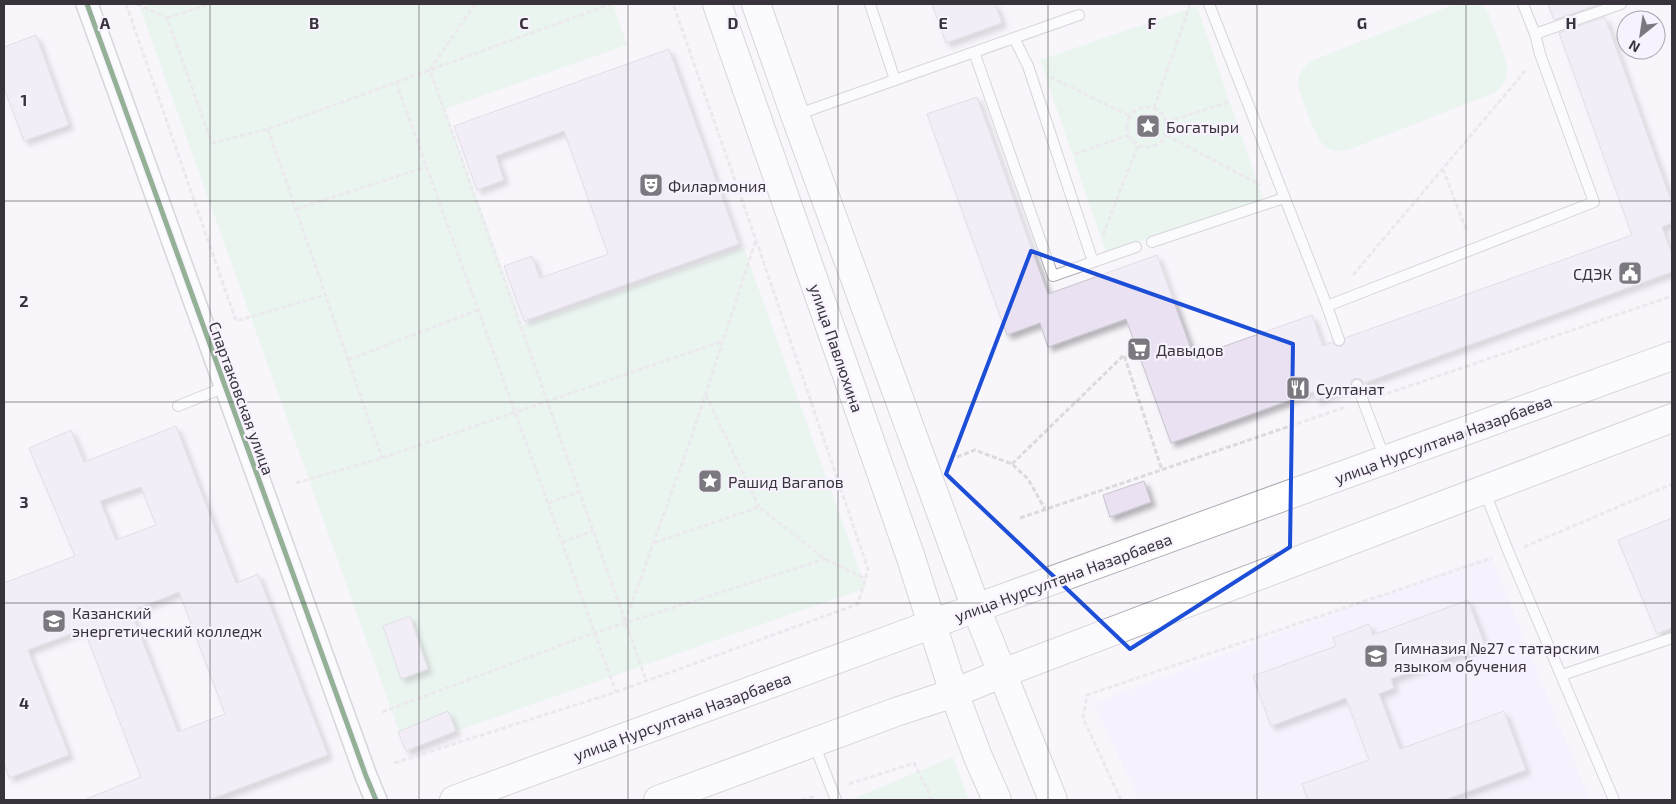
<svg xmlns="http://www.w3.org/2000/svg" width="1676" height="804" viewBox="0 0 1676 804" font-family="'Exo 2',sans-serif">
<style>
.built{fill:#f4ebfd}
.green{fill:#daf3e3}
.building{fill:#eae2f2;stroke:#c6c3ca;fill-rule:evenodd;filter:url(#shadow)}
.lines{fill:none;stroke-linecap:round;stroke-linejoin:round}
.lane-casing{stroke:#b0adb3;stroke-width:12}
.street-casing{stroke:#b0adb3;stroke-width:24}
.secondary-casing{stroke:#b0adb3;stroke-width:30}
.primary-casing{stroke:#b0adb3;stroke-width:30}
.path{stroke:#dbdadc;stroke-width:3;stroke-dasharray:5 2.5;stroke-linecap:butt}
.lane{stroke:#fefefe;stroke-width:10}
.street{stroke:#fefefe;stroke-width:21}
.secondary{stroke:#fefefe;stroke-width:28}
.primary{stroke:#fefefe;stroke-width:28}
.cycleway-casing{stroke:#f8f2fe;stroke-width:8}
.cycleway{stroke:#1b5e20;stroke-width:5}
.marked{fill:none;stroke:#1d4ed8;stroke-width:4;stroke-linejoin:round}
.grid{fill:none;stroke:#39343c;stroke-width:1;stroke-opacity:0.55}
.labels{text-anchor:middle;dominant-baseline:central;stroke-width:4.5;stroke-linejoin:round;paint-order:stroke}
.poi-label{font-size:16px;fill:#39343c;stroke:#f8f2fe;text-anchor:start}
.street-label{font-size:16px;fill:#39343c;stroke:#f8f2fe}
.grid-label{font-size:16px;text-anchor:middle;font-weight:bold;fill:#39343c;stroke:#f8f2fe;stroke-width:4.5;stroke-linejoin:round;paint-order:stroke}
</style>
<defs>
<filter id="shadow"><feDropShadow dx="4.5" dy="4.5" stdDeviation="2.5" flood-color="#0004"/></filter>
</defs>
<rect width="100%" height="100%" fill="#f8f5fb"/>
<path class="built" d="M1491,557L1590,800H1138L1094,703L1471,562Z"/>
<path class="green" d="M151,4H613L627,45L445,109L523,326L744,248L866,588L456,731L406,751L140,8Z
M1455,4H1481L1489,13L1490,19C1494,27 1497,36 1500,45C1508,64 1513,76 1496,92L1351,149C1341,152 1333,153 1324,146C1317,140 1297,90 1298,81C1299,72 1305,66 1311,61Z
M1197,6L1263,199L1106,253L1040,60Z
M953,757L969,800H852V799Z"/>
<path class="building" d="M932,4H995L1002,23L946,43Z
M1548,4H1600L1554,20Z
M1605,17L1672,203V223L1662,227L1672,254V272L1364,383L1361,379L1355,378L1351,381V387L1316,400L1313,392L1171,443L1126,319L1048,347L1040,323L1007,335L927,114L977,97L1048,294L1157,255L1194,357L1312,315L1323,346L1332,342L1335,345L1341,347L1344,344L1345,338L1632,235L1559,33Z
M36,35L69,125L24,141L4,88V47Z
M669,49L739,244L524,321L504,266L532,256L540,278L608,254L564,131L496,156L504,180L477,190L454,126Z
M176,426L236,583L258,574L328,755L209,800H87L86,799L141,777L84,629L28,650L69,755L9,778L4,763V583L75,556L29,448L71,430L84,462ZM141,487L156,525L116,540L100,501ZM179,592L225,714L178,732L131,611Z
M1144,481L1151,502L1110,517L1103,495Z
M1672,518V628L1657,634L1618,540Z
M1468,600L1485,645L1391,679L1394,688L1379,694L1400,749L1504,711L1526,770L1445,800H1308L1302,784L1369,760L1346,698L1271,726L1253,676L1336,646L1333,638L1369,624L1373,635Z
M410,616L428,669L401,679L383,626Z
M448,711L456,731L406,751L398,732Z"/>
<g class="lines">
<g class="lane-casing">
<path id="lane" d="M870,4L895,80
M1209,4L1327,306L1594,202L1540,54L1535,34L1523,4
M1535,34L1621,4
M1014,38L1028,66L1093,262L1136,247
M974,52L1053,276L1093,262
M796,115L1079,15
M1152,242L1284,198
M1327,306L1339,340
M1357,385L1385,459
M178,406L225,387
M1484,490L1509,553L1614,800
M1562,675L1672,638
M814,744L836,800"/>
</g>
<g class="street-casing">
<path id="street" d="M87,4L366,776L376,800"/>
</g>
<g class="secondary-casing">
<path id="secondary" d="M976,608L1672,356
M1003,673L1672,418"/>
</g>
<g class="primary-casing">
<path id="primary" d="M717,4L910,555L954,693L978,757L997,800
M756,4L795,115L976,608L1053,800
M454,800L976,608
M658,800L896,712L954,693L1003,673"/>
</g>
<path class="path" d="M126,4L236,321L325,295
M137,4L167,18L212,143L268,129L611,4
M475,4L430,70L646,680
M167,18L210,4
M1050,77L1130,116
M396,82L616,692
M1127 127a20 20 0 1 1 40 0a20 20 0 1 1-40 0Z
M1154,108L1190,5
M1167,122L1228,102
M268,129L382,458
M1166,135L1260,185
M1075,154L1129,135
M1443,169L1467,232
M296,209L426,167
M1103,235L1138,145
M1353,275L1526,70
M348,360L478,310
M706,395L759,507
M1380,396L1672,296
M957,457L975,450L1012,464L1028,479L1045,509
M1012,464L1124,355L1162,470
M296,483L382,458L723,341
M548,503L578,492
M1020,518L1346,407
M562,542L593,531
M654,543L759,507L825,559L866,579
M1524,547L1672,484
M625,622L688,447L756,240
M382,712L594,633L825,559
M394,763L616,692L858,604L868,569L756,240L673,4
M849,784L914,763L932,800
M802,800L815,796
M1121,800L1083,718L1087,695L1492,558"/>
<use href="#lane" class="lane"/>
<use href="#street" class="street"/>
<use href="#secondary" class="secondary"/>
<use href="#primary" class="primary"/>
<g class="cycleway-casing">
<path id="cycleway" d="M87,4L366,776L376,800"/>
</g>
<use href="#cycleway" class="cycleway"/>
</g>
<path d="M0 0H1676V804H0ZM1031,251L1293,344L1290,547L1130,649L946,474Z" fill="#f8f5fb" fill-opacity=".55" fill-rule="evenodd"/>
<path class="marked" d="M1031,251L1293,344L1290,547L1130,649L946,474Z"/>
<path class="grid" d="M210,4V800M419,4V800M628,4V800M838,4V800M1048,4V800M1257,4V800M1466,4V800M4,201H1672M4,402H1672M4,603H1672"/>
<defs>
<g id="sight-square" transform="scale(1.25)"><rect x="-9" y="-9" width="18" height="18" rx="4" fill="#7c787f" stroke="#f8f2fe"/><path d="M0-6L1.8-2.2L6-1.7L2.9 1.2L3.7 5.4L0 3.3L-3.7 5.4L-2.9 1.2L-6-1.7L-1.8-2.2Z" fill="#fff"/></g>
<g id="theatre-square" transform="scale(1.25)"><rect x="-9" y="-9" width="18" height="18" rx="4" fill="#7c787f" stroke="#f8f2fe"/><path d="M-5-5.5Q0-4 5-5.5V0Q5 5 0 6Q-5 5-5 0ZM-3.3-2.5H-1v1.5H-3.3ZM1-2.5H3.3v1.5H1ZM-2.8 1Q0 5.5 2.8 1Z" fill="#fff"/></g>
<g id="civic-square" transform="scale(1.25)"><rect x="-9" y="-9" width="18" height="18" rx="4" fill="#7c787f" stroke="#f8f2fe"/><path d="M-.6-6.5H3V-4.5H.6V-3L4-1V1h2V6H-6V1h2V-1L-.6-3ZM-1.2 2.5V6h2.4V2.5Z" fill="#fff"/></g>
<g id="supermarket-square" transform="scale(1.25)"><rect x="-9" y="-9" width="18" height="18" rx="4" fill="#7c787f" stroke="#f8f2fe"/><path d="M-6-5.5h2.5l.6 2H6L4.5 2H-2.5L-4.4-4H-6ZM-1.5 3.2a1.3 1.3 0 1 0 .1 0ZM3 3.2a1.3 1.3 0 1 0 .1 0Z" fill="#fff"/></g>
<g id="restaurant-square" transform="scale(1.25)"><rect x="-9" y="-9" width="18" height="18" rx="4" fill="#7c787f" stroke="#f8f2fe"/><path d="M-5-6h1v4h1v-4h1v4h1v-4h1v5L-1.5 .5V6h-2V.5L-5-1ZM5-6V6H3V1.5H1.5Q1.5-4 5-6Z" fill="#fff"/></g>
<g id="university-square" transform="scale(1.25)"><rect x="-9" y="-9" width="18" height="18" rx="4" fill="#7c787f" stroke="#f8f2fe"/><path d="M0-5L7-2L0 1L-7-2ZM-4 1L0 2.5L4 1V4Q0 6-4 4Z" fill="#fff"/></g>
<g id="school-square" transform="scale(1.25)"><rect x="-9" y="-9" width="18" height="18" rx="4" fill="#7c787f" stroke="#f8f2fe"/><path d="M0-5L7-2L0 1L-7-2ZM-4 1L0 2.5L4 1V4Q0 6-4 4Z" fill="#fff"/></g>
</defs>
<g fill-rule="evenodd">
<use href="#sight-square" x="1148" y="126"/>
<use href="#theatre-square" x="651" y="185"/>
<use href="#civic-square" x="1630" y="273"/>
<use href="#supermarket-square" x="1139" y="349"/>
<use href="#restaurant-square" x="1298" y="388"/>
<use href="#sight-square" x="710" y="481"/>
<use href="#university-square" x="54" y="621"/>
<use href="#school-square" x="1376" y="656"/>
</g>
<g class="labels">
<g class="poi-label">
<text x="1166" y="126">Богатыри</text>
<text x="668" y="185">Филармония</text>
<text x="1612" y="273" text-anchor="end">СДЭК</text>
<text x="1156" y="349">Давыдов</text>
<text x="1316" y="388">Султанат</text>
<text x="728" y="481">Рашид Вагапов</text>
<text x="72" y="612">Казанский<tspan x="72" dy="18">энергетический колледж</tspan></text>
<text x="1394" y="647">Гимназия №27 с татарским<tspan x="1394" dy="18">языком обучения</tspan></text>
</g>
<g class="street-label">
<text transform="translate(837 348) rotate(71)">улица Павлюхина</text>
<text transform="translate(242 398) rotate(70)">Спартаковская улица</text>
<text transform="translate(1443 439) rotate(-20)">улица Нурсултана Назарбаева</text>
<text transform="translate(1063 577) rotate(-20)">улица Нурсултана Назарбаева</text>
<text transform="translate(682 716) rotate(-20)">улица Нурсултана Назарбаева</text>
</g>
</g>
<g class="grid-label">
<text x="105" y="29">A</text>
<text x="314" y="29">B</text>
<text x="524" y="29">C</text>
<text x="733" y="29">D</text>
<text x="943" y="29">E</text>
<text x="1152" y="29">F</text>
<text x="1362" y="29">G</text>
<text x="1571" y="29">H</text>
<text x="24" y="106">1</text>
<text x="24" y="307">2</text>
<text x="24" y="508">3</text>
<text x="24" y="709">4</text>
</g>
<rect width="1676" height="804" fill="none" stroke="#39343c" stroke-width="10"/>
<g transform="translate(1641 35) rotate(210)"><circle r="24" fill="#f8f2fe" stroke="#aca6b0"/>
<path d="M0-4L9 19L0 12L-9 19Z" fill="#7c787f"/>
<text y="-8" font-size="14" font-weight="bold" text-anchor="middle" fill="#39343c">N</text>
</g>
</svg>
